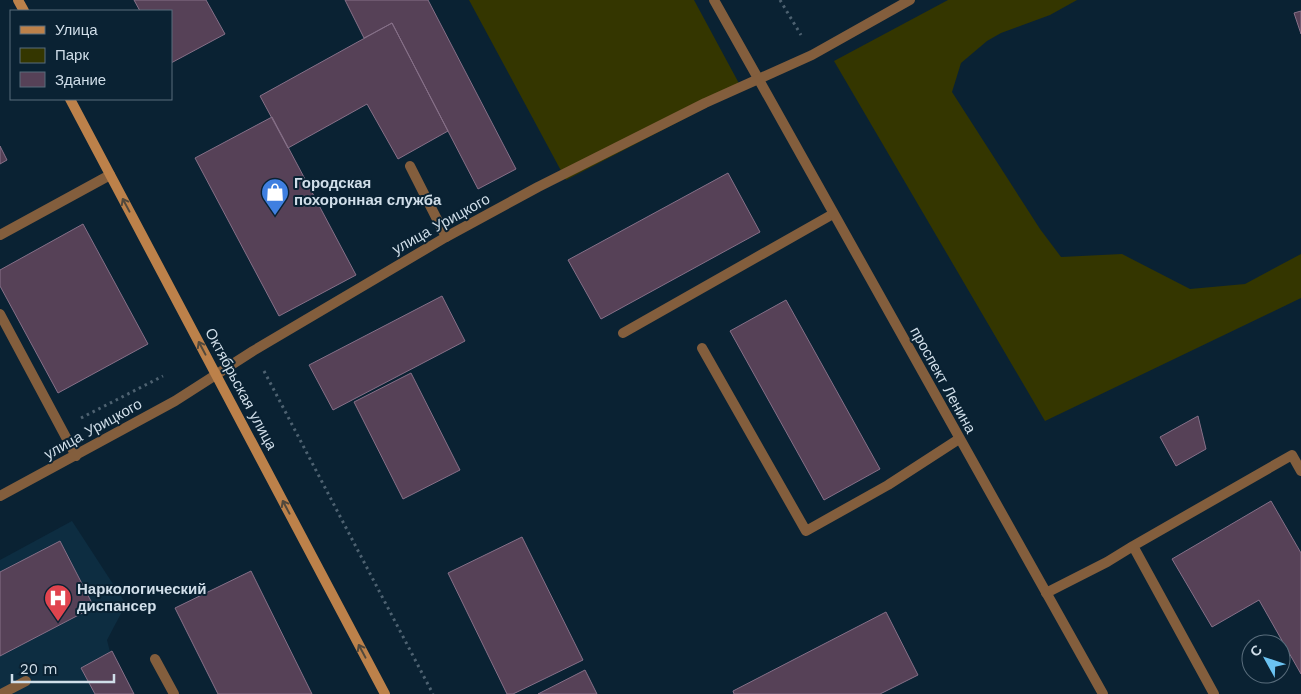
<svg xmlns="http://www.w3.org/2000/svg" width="1301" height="694" viewBox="0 0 1301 694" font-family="'Work Sans',sans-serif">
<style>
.built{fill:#0d2d41}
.green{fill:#343600}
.building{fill:#564157;stroke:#867088}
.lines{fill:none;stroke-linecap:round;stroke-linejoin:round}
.path{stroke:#4e6271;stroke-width:3;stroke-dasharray:2.5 4;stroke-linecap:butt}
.lane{stroke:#835e3d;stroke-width:10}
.street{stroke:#835e3d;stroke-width:10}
.secondary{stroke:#bc814a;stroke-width:10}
.oneway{stroke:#51483c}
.labels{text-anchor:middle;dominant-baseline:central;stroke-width:4;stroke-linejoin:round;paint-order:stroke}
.poi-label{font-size:15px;font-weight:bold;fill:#d0dee9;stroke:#0a2233;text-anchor:start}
.street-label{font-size:15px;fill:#d0dee9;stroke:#0a2233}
</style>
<rect width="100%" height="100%" fill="#0a2233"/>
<path class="built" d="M72,521L126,604L107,640L110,652L81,668L96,694H0V560Z"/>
<path class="green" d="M469,0H694L742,89L566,180Z
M948,0H1077L1050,15L1001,33L987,41L961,63L952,92L1040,229L1061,257L1122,254L1190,289L1245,284L1301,254V298L1045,421L834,61Z"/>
<path class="building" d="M134,0H206L225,34L171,63V11H140Z
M345,0H428L516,169L478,189L392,23L364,38Z
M1301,11V34L1294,13Z
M392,23L448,131L398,159L367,104L288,148L260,96Z
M272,117L356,275L279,316L195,158Z
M0,146L7,160L0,164Z
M728,173L760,232L601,319L568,260Z
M83,224L148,344L58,393L0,286V270Z
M442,296L465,341L333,410L309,365Z
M786,300L880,469L824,500L730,331Z
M411,373L460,470L403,499L354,402Z
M1198,416L1206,449L1176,466L1160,437Z
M1271,501L1301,553V674L1259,600L1212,627L1172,559Z
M522,537L583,660L513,694H507L448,573Z
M60,541L94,607L0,656V572Z
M251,571L312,694H218L175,608Z
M886,612L918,675L880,694H734L733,691Z
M112,651L134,694H95L81,668Z
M585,670L597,694H538Z"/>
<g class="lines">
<path class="path" d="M780,0L801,35
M264,371L433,694
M81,418L163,376"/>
<path class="lane" d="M714,0L759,80
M410,166L446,237
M0,235L110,175
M0,314L76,456
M623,333L833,214
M702,348L806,531L888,485L959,439
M1133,546L1292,455L1301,471
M1046,593L1107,562L1133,546L1214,694
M155,659L174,694
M1,694L26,681"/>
<path class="street" d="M759,80L1103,694
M0,496L175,401L253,351L446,237L538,187L705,103L812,55L910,0"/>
<path class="secondary" d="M18,0L24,11
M70,99L385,694"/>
</g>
<defs><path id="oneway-shaft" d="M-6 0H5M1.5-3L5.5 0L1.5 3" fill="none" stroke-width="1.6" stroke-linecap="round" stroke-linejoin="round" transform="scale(1.25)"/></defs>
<g class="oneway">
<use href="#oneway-shaft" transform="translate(126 205) rotate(-118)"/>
<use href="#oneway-shaft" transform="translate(202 348) rotate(-118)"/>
<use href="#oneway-shaft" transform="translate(286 507) rotate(-118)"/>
<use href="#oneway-shaft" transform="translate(362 651) rotate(-118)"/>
</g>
<defs>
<g id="shop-pin" transform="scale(1.4375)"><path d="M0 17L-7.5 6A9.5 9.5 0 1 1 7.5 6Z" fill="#3f7fe0" stroke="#0a2233"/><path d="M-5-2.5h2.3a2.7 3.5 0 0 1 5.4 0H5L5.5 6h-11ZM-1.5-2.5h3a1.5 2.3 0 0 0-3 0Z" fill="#fff"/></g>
<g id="hospital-pin" transform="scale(1.4375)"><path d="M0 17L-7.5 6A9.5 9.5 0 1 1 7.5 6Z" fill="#e0444e" stroke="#0a2233"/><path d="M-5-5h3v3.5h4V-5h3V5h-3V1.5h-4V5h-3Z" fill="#fff"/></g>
</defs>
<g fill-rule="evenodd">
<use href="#shop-pin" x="275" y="192"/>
<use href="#hospital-pin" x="58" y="598"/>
</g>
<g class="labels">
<g class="poi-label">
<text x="294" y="183">Городская<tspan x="294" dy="17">похоронная служба</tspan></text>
<text x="77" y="589">Наркологический<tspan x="77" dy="17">диспансер</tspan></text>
</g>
<g class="street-label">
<text transform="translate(441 224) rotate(-29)">улица Урицкого</text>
<text transform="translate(943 380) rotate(61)">проспект Ленина</text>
<text transform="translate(241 389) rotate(62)">Октябрьская улица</text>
<text transform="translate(93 429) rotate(-29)">улица Урицкого</text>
</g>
</g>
<rect x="10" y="10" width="162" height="90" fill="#0a2233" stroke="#596d7c"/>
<rect x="20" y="26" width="25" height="8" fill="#bc814a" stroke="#596d7c"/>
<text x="55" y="35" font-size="15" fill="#d0dee9">Улица</text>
<rect x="20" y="48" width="25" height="15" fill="#343600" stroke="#596d7c"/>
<text x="55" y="60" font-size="15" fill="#d0dee9">Парк</text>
<rect x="20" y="72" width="25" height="15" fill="#564157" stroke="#596d7c"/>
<text x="55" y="85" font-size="15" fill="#d0dee9">Здание</text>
<g transform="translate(1266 659) rotate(310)"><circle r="24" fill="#0a2233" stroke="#596d7c"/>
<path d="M0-4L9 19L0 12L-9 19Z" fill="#6bc3f2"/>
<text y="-8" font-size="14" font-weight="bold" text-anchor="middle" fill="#d0dee9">С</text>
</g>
<path d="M12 674v8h102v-8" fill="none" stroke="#d0dee9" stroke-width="2.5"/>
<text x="20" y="674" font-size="15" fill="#d0dee9" stroke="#0a2233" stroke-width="4" paint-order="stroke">20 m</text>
</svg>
